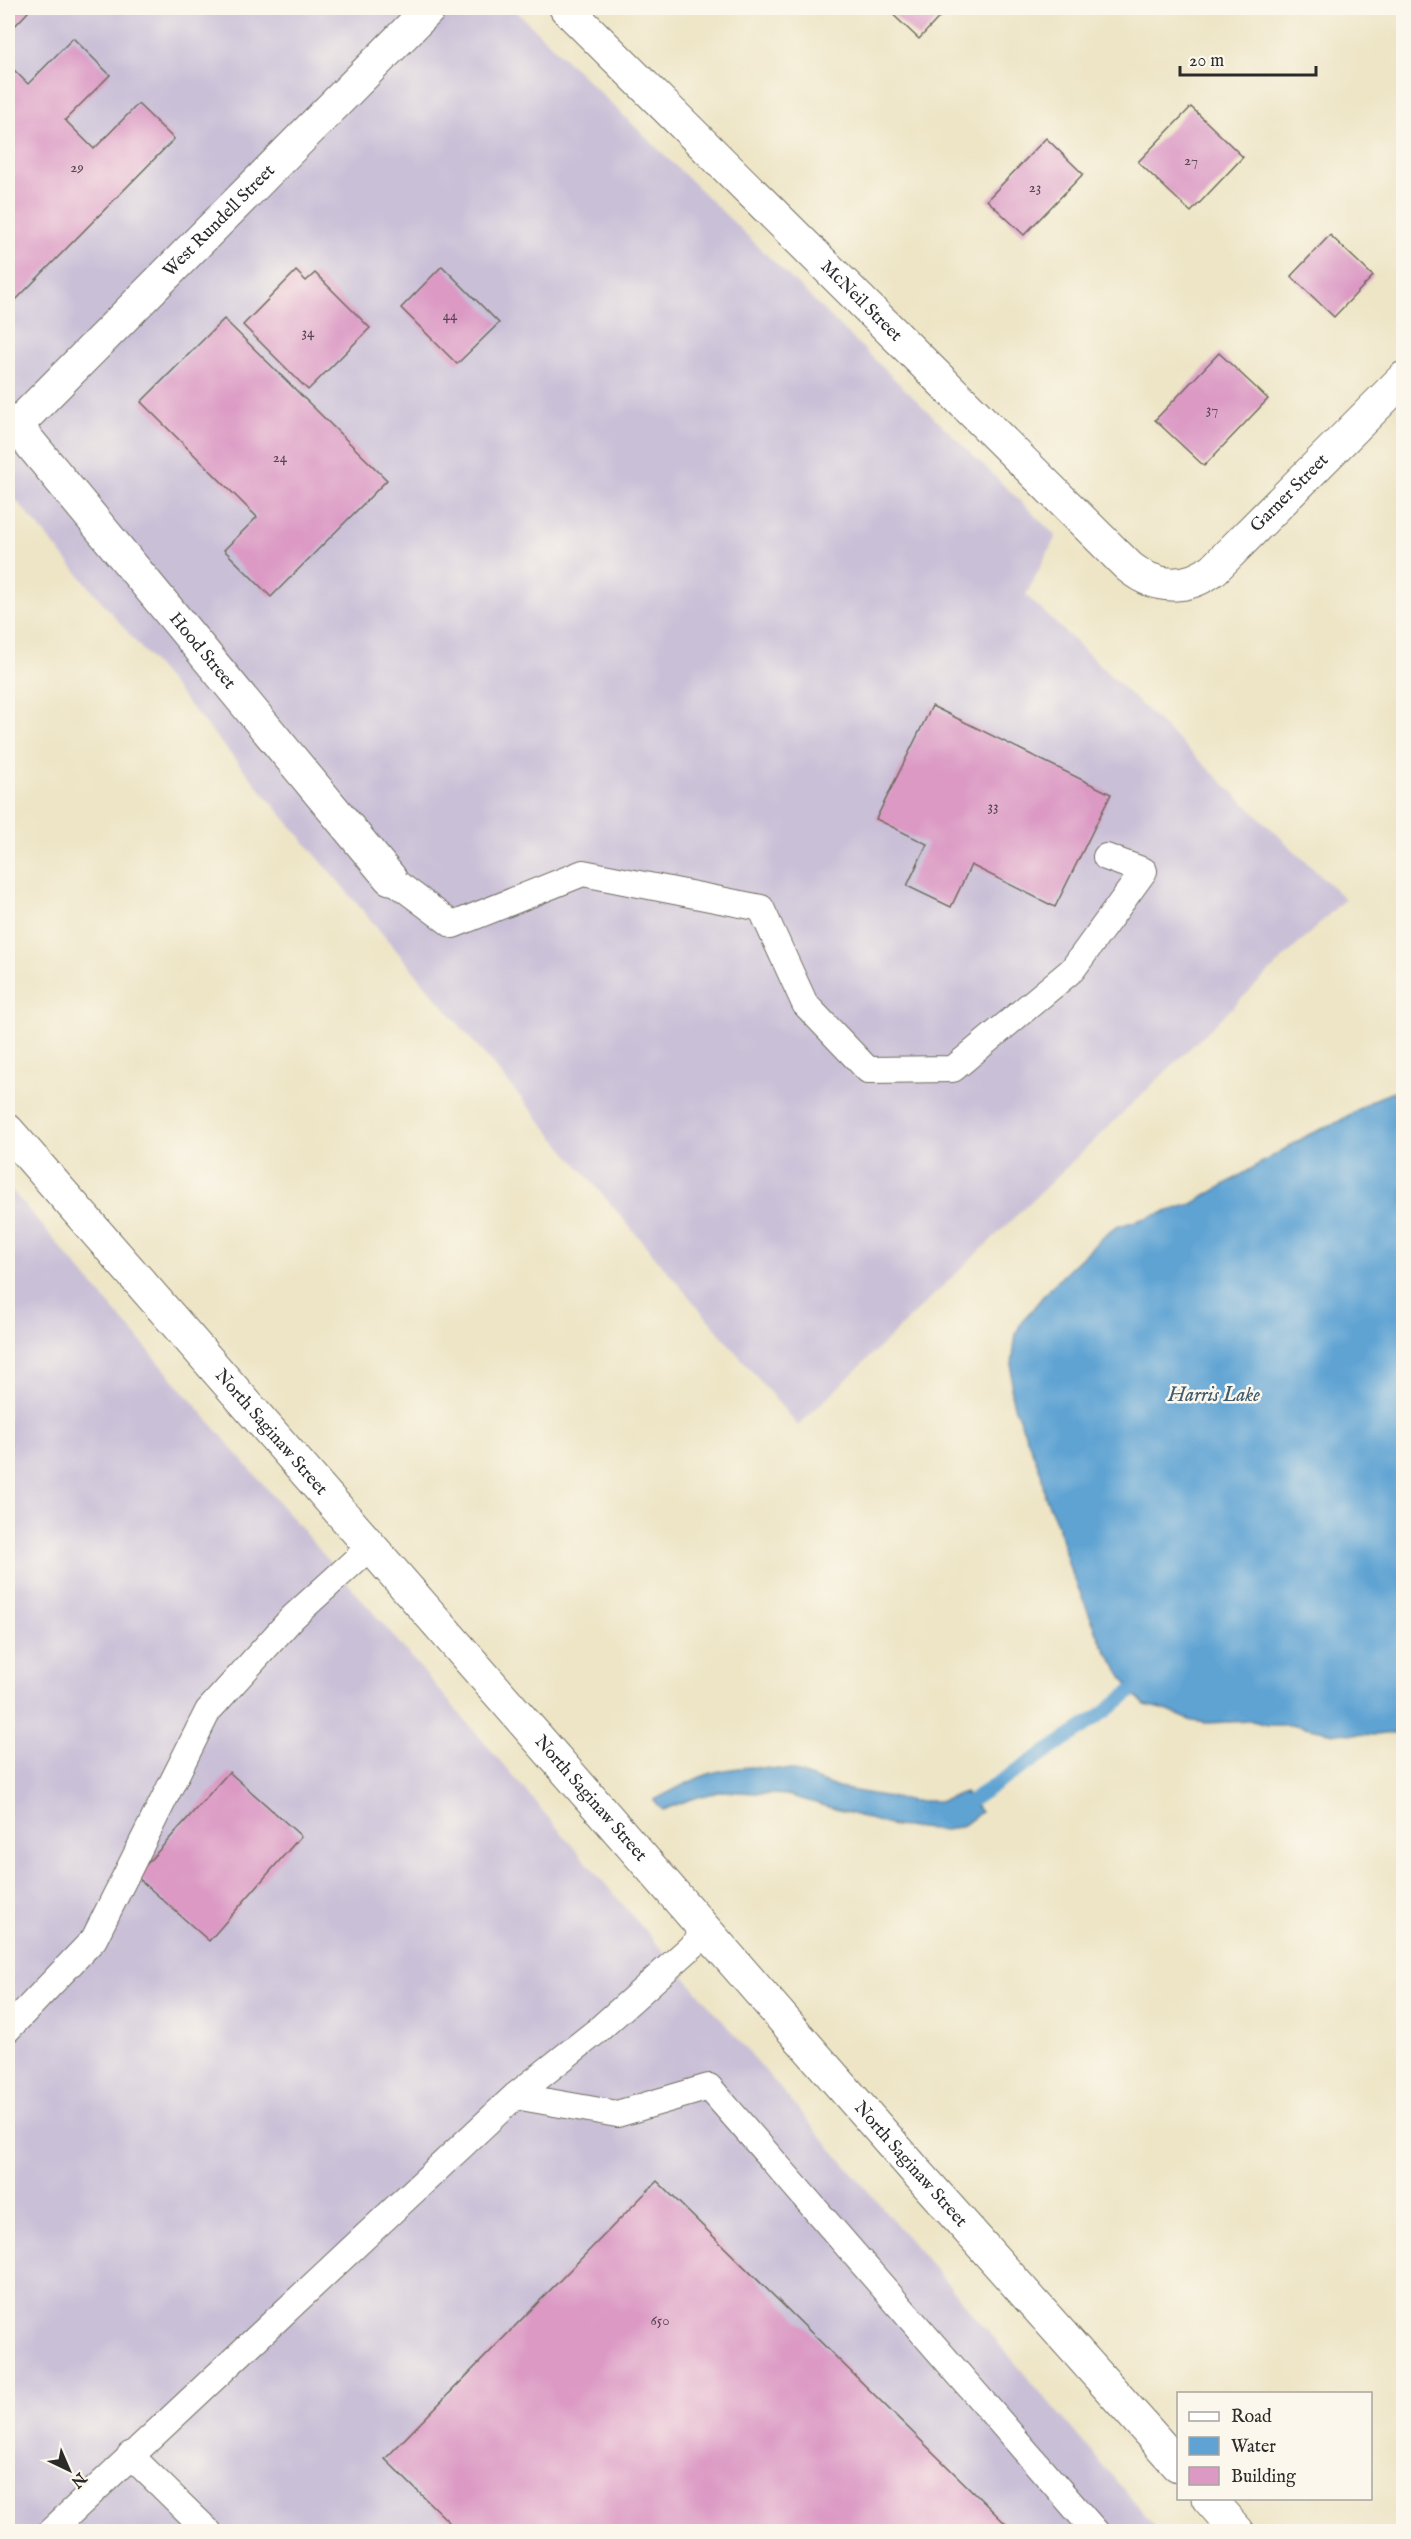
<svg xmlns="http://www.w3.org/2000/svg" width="1411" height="2539" viewBox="0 0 1411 2539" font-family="'IM FELL English',serif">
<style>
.industrial{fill:#c9bfd7}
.water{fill:#5ea3d3;stroke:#44677f;stroke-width:1.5}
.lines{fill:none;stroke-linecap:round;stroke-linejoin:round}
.stream{stroke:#5ea3d3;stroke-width:14}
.building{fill:#db99c4}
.service-casing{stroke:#6f6c61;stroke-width:28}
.minor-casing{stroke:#6f6c61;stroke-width:35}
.tertiary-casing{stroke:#6f6c61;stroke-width:35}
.service{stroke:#fff;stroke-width:26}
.minor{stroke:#fff;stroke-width:33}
.tertiary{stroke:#fff;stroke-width:33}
.labels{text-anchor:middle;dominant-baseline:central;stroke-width:5;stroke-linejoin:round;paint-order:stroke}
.number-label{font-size:15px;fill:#574651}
.street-label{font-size:18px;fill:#2b2b2b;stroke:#fbf7ec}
.water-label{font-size:20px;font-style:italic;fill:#3f5b6e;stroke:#fbf7ec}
</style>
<rect width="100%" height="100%" fill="#fbf7ec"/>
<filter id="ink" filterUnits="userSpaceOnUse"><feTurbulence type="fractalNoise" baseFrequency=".0167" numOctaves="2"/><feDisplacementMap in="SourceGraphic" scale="12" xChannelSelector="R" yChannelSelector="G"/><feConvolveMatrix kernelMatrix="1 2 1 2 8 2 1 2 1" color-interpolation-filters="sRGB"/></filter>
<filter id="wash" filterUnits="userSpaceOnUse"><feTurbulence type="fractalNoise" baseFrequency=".008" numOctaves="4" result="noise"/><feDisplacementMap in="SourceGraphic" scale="24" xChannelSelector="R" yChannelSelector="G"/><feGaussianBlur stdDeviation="1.35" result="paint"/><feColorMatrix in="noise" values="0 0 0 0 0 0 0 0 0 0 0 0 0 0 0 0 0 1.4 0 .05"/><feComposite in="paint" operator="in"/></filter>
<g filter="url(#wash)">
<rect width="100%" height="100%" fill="#eee5c6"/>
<path class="industrial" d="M8,8H513L1056,536L1026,595L1345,899L798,1426L16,500L8,508Z
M8,1186L1159,2531H8Z"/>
<path class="water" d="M1403,1088V1732L1376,1735L1334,1733L1295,1725H1268L1252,1721L1207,1723L1192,1721L1166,1710L1145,1705L1131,1691L1101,1642L1069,1566L1057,1523L1045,1496L1041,1473L1014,1406L1011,1394L1012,1364L1016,1334L1021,1323L1049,1289L1102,1238L1116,1227L1192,1204L1310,1134L1338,1122L1373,1100Z
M751,1767L791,1770L838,1788L912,1801H942L965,1793L981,1812L964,1825L946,1830L893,1826L788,1795L722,1791L691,1799L663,1810L654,1800C692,1781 707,1769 751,1767Z"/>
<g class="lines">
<path class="stream" d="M972,1800C1025,1764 1082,1732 1131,1691"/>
</g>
<g id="blocks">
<path class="building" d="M8,8H24L28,12L8,33Z
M886,8H948L919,39Z
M73,38L110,75L65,120L94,149L138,104L174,139L8,308V64L28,84Z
M1191,107L1243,157L1191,212L1138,162Z
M1046,138L1083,174L1024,235L987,200Z
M1330,235L1373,276L1334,317L1291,276Z
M442,266L499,323L457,364L401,308Z
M296,271L306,281L315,273L370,328L308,390L243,325Z
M224,319L387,480L271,597L224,550L257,517L141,402Z
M1219,353L1268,399L1204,466L1155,420Z
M932,706L1111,794L1055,907L971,865L951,907L907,886L927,844L876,819Z
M229,1772L301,1836L209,1941L136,1876Z
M657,2181L1014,2532H459L385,2459Z"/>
</g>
</g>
<g filter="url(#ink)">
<use href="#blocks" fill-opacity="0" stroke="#6f6c61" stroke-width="1.5"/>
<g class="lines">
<g class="service-casing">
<path id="service" d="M390,878L453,925L583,873L761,908L805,1004L868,1070L953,1069L1072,970L1144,871L1106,857
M8,2029L94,1939L208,1711L293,1617L371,1546
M515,2096L617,2114L709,2087L1096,2532
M130,2455L209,2532
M50,2532L515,2096L597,2031L708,1932"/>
</g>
<g class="minor-casing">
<g id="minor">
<path id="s1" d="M566,8L1129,567C1156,589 1187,590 1214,569L1404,378"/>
<path id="s2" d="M16,426L390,878"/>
<path id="s3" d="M8,434L430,8"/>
</g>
</g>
<g class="tertiary-casing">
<g id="tertiary">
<path id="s4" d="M8,1131L914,2169L1178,2465"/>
<path d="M1208,2498L1238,2532"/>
</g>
</g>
<use href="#service" class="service"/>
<use href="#minor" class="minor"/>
<use href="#tertiary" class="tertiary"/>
</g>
</g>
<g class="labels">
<g class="number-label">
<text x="1191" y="160">27</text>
<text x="77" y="167">29</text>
<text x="1035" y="187">23</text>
<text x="450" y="315">44</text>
<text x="308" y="332">34</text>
<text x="1212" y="409">37</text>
<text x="280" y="457">24</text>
<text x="993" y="806">33</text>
<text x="660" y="2320">650</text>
</g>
<g class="street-label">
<text stroke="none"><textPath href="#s3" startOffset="300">West Rundell Street</textPath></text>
<text stroke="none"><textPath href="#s1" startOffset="416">McNeil Street</textPath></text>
<text stroke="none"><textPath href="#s1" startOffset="993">Garner Street</textPath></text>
<text stroke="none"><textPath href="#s2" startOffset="292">Hood Street</textPath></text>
<text stroke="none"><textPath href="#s4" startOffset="400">North Saginaw Street</textPath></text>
<text stroke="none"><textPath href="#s4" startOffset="886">North Saginaw Street</textPath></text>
<text stroke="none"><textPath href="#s4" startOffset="1372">North Saginaw Street</textPath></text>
</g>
<g class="water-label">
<text x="1214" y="1395">Harris Lake</text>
</g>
</g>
<rect width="1411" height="2539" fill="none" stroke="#fbf7ec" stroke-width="30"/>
<rect x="1177" y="2392" width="195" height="108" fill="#fbf7ec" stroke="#a8a59f" stroke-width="1.5"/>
<rect x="1189" y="2412" width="30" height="9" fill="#ffffff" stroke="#a8a59f" stroke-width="1.5"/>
<text x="1231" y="2422" font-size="18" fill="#2b2b2b">Road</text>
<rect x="1189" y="2437" width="30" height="18" fill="#5ea3d3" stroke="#a8a59f" stroke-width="1.5"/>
<text x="1231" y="2452" font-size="18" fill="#2b2b2b">Water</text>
<rect x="1189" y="2467" width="30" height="18" fill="#db99c4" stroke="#a8a59f" stroke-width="1.5"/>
<text x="1231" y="2482" font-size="18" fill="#2b2b2b">Building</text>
<g transform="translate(69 2470) rotate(136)" stroke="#fbf7ec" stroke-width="4.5" paint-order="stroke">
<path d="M0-4.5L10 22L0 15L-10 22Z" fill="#2b2b2b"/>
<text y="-9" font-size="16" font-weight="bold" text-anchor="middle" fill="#2b2b2b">N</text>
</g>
<path d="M1180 66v9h136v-9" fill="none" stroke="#2b2b2b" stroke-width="3"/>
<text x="1189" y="66" font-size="18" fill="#2b2b2b" stroke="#fbf7ec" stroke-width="4.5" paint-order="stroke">20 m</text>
</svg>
